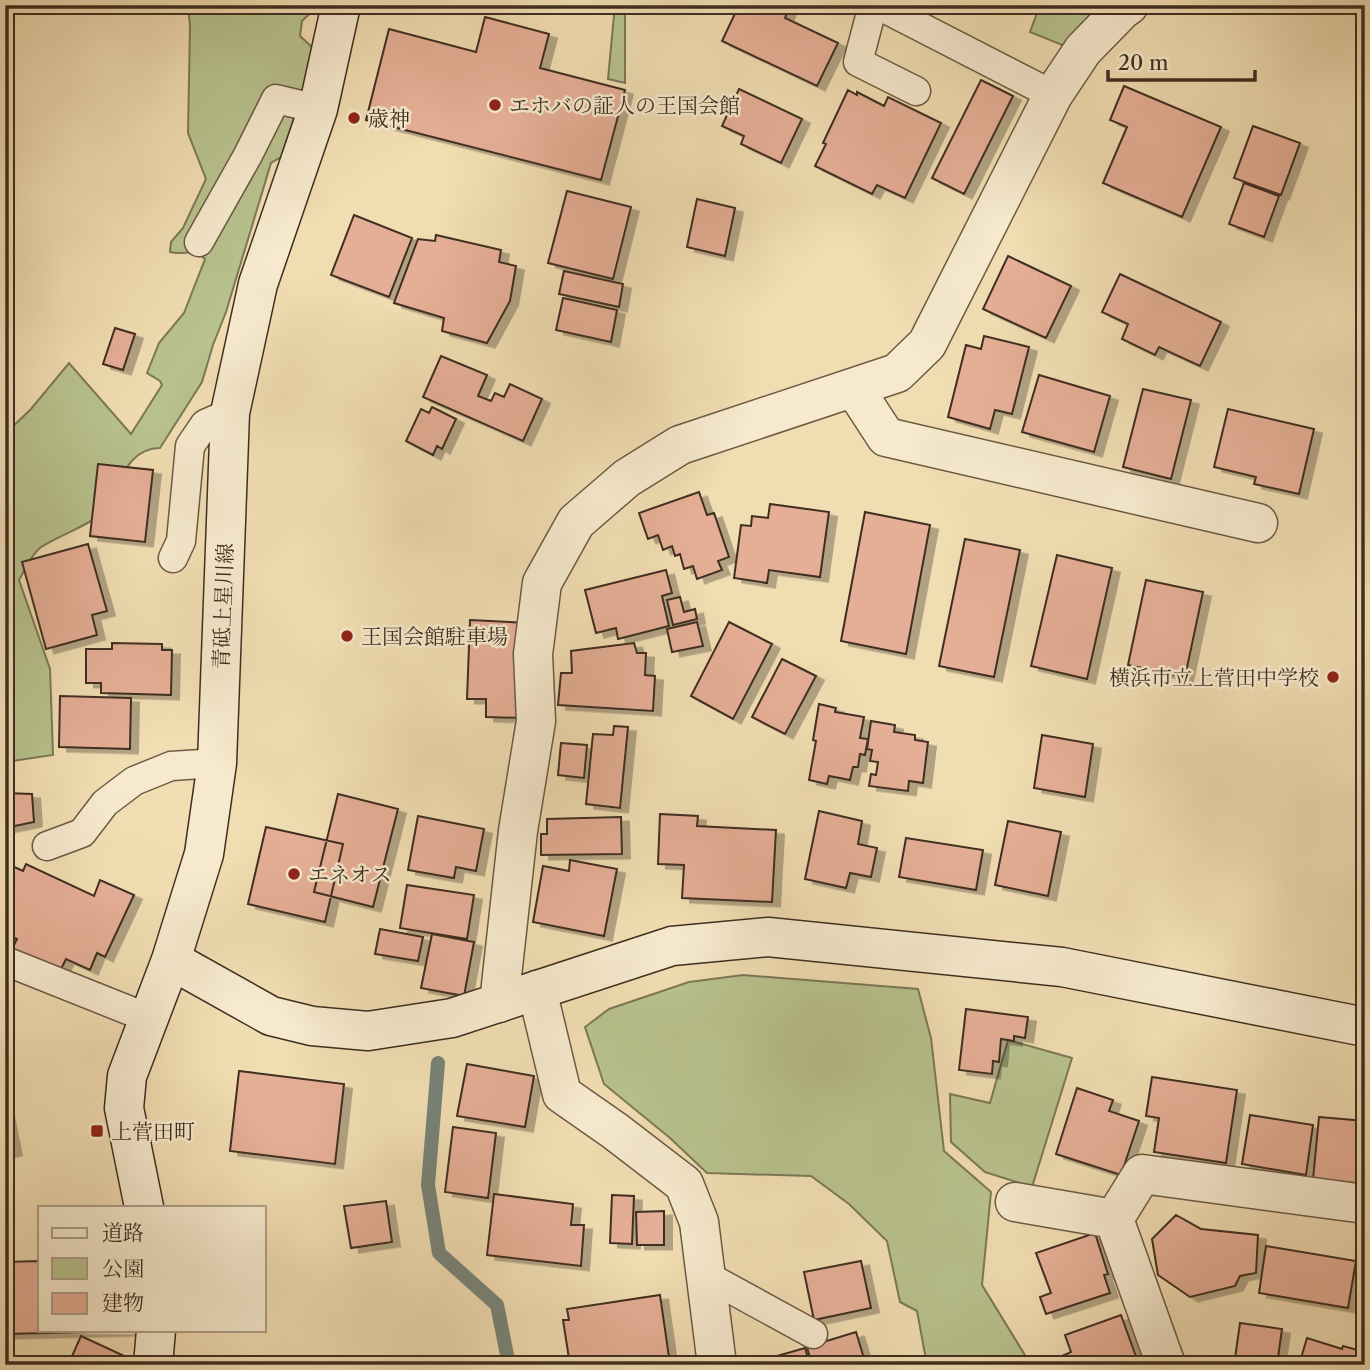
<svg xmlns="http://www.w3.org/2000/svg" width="1370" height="1370" viewBox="0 0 1370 1370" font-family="'Libre Caslon Text','Noto Serif JP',serif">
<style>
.green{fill:#b8c28e;stroke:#7c7857;stroke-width:2}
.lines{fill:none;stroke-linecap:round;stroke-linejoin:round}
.stream{stroke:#778378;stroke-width:14}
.building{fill:#e5ae96;stroke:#3f2e20;stroke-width:2;filter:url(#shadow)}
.lane-casing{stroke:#6c5a44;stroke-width:31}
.street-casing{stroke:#6c5a44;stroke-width:41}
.secondary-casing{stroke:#3f2e20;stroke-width:41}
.lane{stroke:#f6e9cd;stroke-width:28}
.street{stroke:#f6e9cd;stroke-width:38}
.secondary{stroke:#f6e9cd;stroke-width:38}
.poi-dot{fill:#8f2418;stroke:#f6e9cd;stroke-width:2.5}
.labels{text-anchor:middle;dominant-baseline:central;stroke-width:5;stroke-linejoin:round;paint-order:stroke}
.poi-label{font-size:21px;fill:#3f2e20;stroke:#f6e9cd;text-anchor:start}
.street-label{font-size:21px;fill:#3f2e20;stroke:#f6e9cd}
</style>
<defs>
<filter id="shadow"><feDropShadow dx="8" dy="4.5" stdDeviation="0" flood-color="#0004"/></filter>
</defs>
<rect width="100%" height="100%" fill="#f1ddb2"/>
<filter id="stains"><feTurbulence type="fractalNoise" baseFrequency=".00286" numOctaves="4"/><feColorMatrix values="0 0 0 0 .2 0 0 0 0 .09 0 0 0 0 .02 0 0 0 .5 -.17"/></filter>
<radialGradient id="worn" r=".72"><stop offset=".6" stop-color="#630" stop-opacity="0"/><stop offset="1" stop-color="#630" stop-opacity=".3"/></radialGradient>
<path class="green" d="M188,5H319L302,21L300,36L313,48L310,70L281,157L271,163L226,312L213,345L202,382L160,448C124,448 119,491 101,513C91,525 55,537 40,548C31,555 25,570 19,580L50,669L53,755L5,762V434L31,409L69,363L131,434L162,385L160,381L147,373L159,343L184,313L205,259C193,247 183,256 170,252L171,242L183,228L206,179L188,133L190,26Z
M615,5H625V83L608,79Z
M1040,5H1111L1078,36L1062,45L1030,32Z
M743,975L918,989L931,1038L944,1151L991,1192L982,1285L1031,1365H927L917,1311L900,1302L887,1241L849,1204L811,1176L707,1173L670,1138L604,1084L585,1027L609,1009L689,982Z
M1008,1040L1072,1058L1032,1187L985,1172L951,1142L950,1094L990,1103Z"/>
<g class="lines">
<path class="stream" d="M438,1063L428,1185L439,1253L497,1305L509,1365"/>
</g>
<path class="building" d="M739,5H790L785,18L838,43L817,86L722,41Z
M485,17L549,34L540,68L625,90L601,180L366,120L389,29L476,52Z
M981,80L1013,96L964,194L932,178Z
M1124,86L1221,127L1182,217L1103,183L1127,127L1110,120Z
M739,89L802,119L781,163L741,144L744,136L722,126Z
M848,90L857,95V92L884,106L888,97L941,123L905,198L877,185L872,194L815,166L826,144L823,143Z
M1253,126L1300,143L1281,195L1234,178Z
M1244,183L1279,196L1264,237L1229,224Z
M567,191L631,207L613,279L548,263Z
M697,199L735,208L725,256L687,247Z
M354,215L412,238L389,297L331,275Z
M436,235L501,250L499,262L516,266L510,301L487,343L442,331L444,318L394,303L418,239L435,241Z
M1008,256L1071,286L1046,338L983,309Z
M564,271L623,284L619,307L559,294Z
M1120,274L1221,322L1200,366L1159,347L1155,355L1122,339L1128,324L1102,312Z
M563,298L617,310L611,342L556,330Z
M115,328L135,334L123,370L103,364Z
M984,336L1029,347L1012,414L995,410L990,429L948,417L966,345L981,349Z
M441,356L487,375L478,396L491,401L495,393L504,397L510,384L542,399L523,441L423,397Z
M1039,375L1110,396L1094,452L1022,432Z
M1143,389L1191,400L1171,479L1123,467Z
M432,407L456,419L442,449L437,446L433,455L406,441L421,409L429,413Z
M1228,409L1314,429L1299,494L1254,484L1256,477L1214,467Z
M98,464L153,470L145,542L90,536Z
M699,492L707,515L714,513L729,557L718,561L722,570L697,579L693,566L684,569L680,554L675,556L672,546L663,550L658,535L648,539L639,513Z
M770,504L829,512L820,577L769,570L767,583L734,578L741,525L751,526L752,516L768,518Z
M865,512L930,525L906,654L841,641Z
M965,539L1020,550L994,677L939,666Z
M88,544L107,611L92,615L97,635L46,649L22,562Z
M1057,555L1112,568L1087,679L1031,666Z
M666,570L672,593L662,596L669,626L618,639L616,628L596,633L585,590Z
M1146,580L1203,592L1185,677L1128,665Z
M680,597L684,612L695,609L697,619L673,625L667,600Z
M470,620L527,623L523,718L486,717V699H467Z
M697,622L703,646L672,652L667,629Z
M729,622L772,644L733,719L691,696Z
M112,643L162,644V650H172L171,695L101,693V683H86V649H112Z
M634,643L637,653H646L645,675L655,676L653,711L558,705L561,673H572L571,651Z
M782,659L816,676L785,734L752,717Z
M60,696L131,698L130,749L59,747Z
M819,704L836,708L835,712L864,717L860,738L868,739L865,755L860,754L858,767H853L850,780L829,776L827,784L809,780L816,741L813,740Z
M871,721L895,725L894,732L915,735V740L928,742L923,783L909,781L908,791L869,786L871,774L876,775L878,762L870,761L872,750L867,749Z
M614,726L628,727L620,808L586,804L593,734L613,735Z
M1042,735L1093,744L1085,797L1034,788Z
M561,743L587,745L584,778L558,775Z
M5,793L32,794L34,822L5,828Z
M338,794L398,809L373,907L314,892Z
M819,811L862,821L858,844L877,848L871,877L850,873L846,888L805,879Z
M660,814L698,816L697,826L776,830L772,902L682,898L684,865L658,864Z
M418,816L484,829L476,871L456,867L454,878L408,870Z
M621,817L622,854L541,855V834H547V819Z
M1008,821L1061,832L1048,896L995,885Z
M266,827L343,844L325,922L248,904Z
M906,838L983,850L976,890L899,877Z
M570,860L617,869L604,936L533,922L543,866L569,871Z
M5,863L23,871L26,864L94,896L100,880L134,895L105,957L97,953L90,970L66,959L60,971L12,949L17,939L5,934Z
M407,885L474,895L467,939L400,928Z
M380,929L423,937L418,961L375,954Z
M432,934L474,942L464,996L421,988Z
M966,1009L1028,1017L1025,1038L1014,1036V1041L1001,1039L999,1062L993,1061L992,1074L959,1070Z
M467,1064L534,1076L525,1127L457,1116Z
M239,1071L344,1084L335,1164L230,1151Z
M1152,1077L1237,1090L1226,1163L1154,1152L1159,1118L1146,1116Z
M1077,1088L1113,1100L1109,1111L1139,1121L1121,1175L1056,1154Z
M5,1107L14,1151L5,1153Z
M1250,1115L1313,1125L1306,1175L1242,1164Z
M1319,1117L1365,1121V1184L1313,1179Z
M453,1127L496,1133L488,1198L445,1192Z
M494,1194L573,1204L571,1225H584L581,1266L487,1255Z
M612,1195L634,1196L632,1244L610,1243Z
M386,1201L392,1242L351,1248L344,1206Z
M664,1211V1245H637L636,1212Z
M1176,1215L1201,1229L1258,1235L1256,1273L1240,1276L1235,1286L1190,1297L1158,1275L1152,1239Z
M1095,1233L1108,1274L1104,1275L1110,1293L1046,1314L1040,1297L1051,1293L1036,1253Z
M1266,1246L1356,1261L1348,1308L1259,1293Z
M40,1261V1330L134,1331L5,1334V1262Z
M861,1261L871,1308L814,1320L804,1272Z
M660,1295L669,1357L627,1365H570L563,1320H569L567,1309Z
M1121,1315L1139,1365H1065L1062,1356L1071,1352L1065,1335Z
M1240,1323L1282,1329L1277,1365H1234Z
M856,1332L866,1365H812L807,1347Z
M81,1336L135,1361L133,1365H68Z
M1307,1338L1342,1349L1343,1346L1365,1352V1365H1299Z
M805,1348L810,1365H764L763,1360Z"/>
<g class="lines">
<g class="lane-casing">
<path id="lane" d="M873,5L858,62L916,91
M878,5L1053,95
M199,242L248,155L276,99L318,109
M173,558L181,541L190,446L205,424L230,413
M47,846L82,833L105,803L134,781L171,766L217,763
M5,961L148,1018
M707,1276L813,1334"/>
</g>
<g class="street-casing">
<path id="street" d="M854,388L886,437L1258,523
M537,990L562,1094L615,1131L684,1184L699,1222L717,1365
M499,1003L518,831L536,721L533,654L542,583L576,522L627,478L680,445L897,373L927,344L1053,95L1083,50L1122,10L1129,5
M1015,1202L1114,1219
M1166,1365L1114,1219L1142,1174L1365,1204"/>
</g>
<g class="secondary-casing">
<path id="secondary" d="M171,960L271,1016L312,1026L368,1031L452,1018L672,946L768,937L1062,967L1365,1027
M144,1207L124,1108L127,1076L171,960L204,854L217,763L230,413L258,284L318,109L341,5
M153,1365L156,1330"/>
</g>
<use href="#lane" class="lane"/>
<use href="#street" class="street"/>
<use href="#secondary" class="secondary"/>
</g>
<g class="poi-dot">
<circle cx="495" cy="105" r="7"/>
<circle cx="354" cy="118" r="7"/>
<circle cx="347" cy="636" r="7"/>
<circle cx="1333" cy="677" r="7"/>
<circle cx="294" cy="874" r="7"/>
<rect x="90" y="1124" width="14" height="14" rx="3.5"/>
</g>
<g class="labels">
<g class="poi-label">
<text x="509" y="105">エホバの証人の王国会館</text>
<text x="368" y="118">歳神</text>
<text x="361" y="636">王国会館駐車場</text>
<text x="1319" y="677" text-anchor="end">横浜市立上菅田中学校</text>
<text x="308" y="874">エネオス</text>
<text x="111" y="1131">上菅田町</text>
</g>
<g class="street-label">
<text transform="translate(223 606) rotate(-88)">青砥上星川線</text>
</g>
</g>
<rect width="1370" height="1370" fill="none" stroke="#f1ddb2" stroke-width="28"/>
<rect x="7" y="7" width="1356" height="1356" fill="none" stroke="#3f2e20" stroke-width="3.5"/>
<rect x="14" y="14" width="1342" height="1342" fill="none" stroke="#3f2e20" stroke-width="2"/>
<rect x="38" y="1206" width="228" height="126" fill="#f6e9cd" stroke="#ad9e88" stroke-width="2"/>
<rect x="52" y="1228" width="35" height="10" fill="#f6e9cd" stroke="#ad9e88" stroke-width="2"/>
<text x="102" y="1240" font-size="21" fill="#3f2e20">道路</text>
<rect x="52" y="1258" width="35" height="21" fill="#b8c28e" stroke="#ad9e88" stroke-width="2"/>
<text x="102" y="1276" font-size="21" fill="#3f2e20">公園</text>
<rect x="52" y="1293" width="35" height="21" fill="#e5ae96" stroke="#ad9e88" stroke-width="2"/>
<text x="102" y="1310" font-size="21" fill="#3f2e20">建物</text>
<path d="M1108 70v10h147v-10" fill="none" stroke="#3f2e20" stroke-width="3.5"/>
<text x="1118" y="70" font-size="21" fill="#3f2e20" stroke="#f6e9cd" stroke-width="5" paint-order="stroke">20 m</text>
<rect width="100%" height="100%" filter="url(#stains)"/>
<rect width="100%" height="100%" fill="url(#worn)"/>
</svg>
